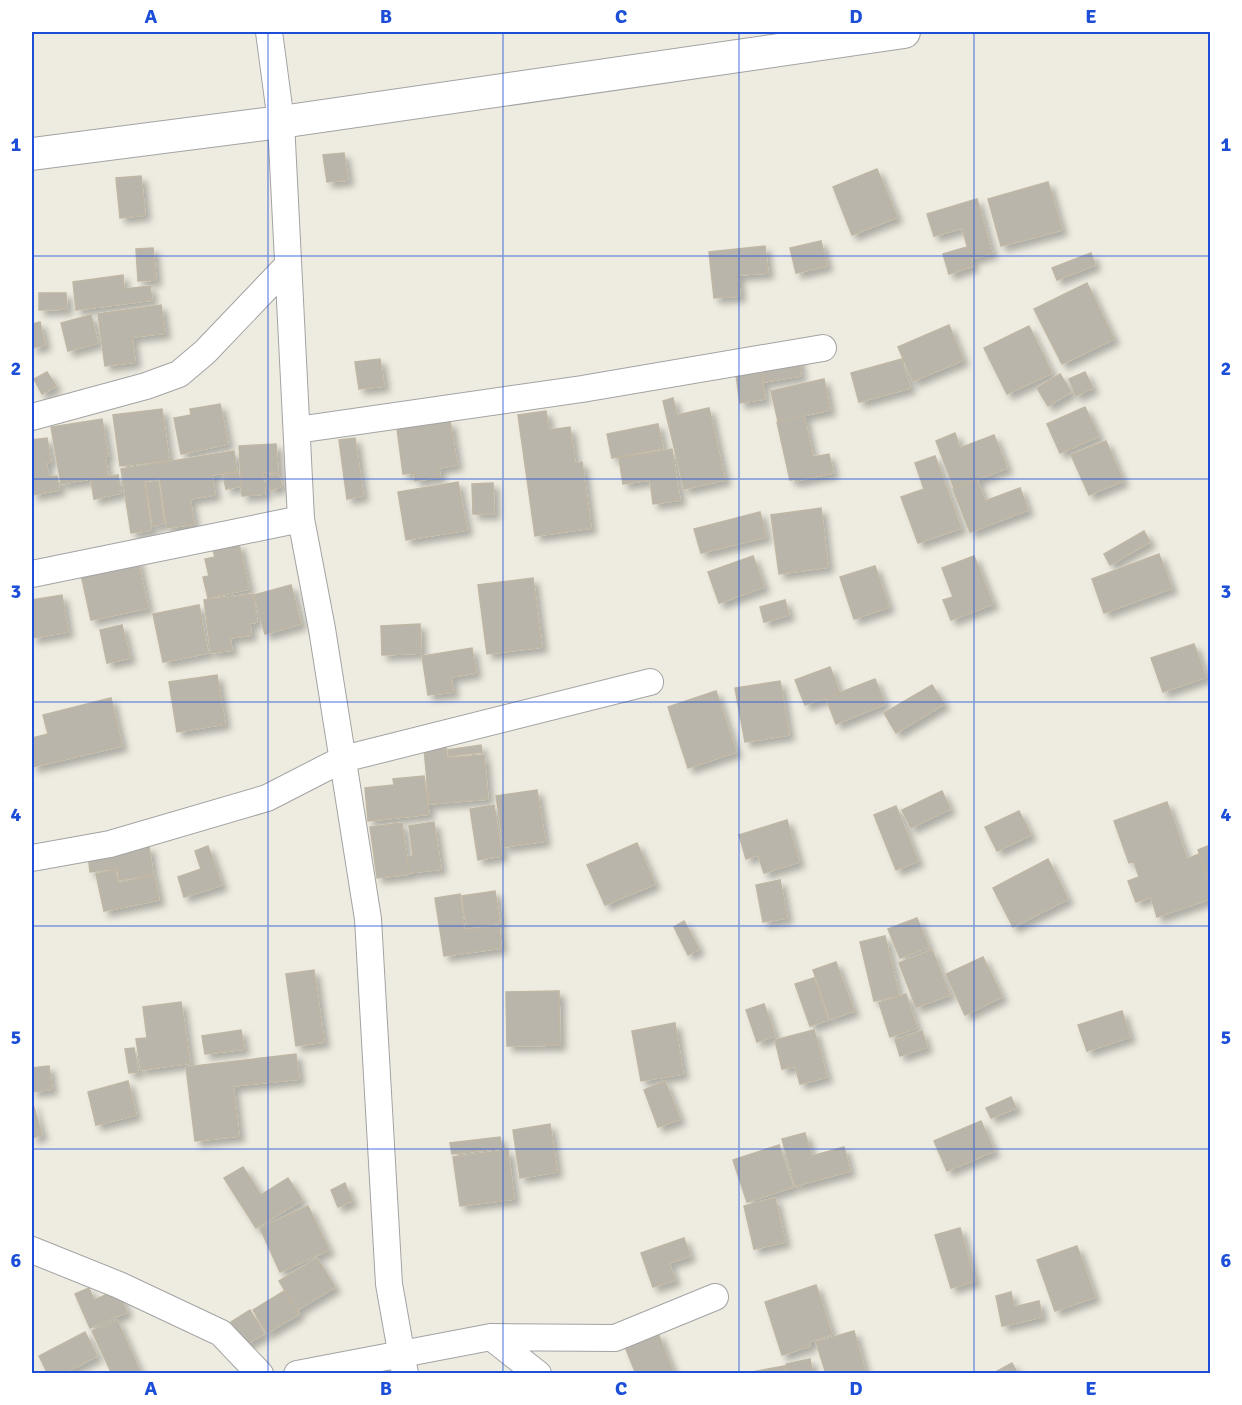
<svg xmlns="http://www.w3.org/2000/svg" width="1242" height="1405" viewBox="0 0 1242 1405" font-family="Signika,sans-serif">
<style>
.building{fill:#bab5ab;stroke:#bfb6a4;stroke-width:1.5;filter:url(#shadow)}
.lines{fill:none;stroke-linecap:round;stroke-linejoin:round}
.minor-casing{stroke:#a3a3a3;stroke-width:28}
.tertiary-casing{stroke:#a3a3a3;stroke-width:34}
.minor{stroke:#fff;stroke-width:26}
.tertiary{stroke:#fff;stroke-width:32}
.grid{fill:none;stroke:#1d4ed8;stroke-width:1.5;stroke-opacity:0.55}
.neatline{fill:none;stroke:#1d4ed8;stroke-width:2}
.grid-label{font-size:20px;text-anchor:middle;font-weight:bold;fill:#1d4ed8}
</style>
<defs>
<filter id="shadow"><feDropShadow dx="5.5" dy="5.5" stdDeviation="3" flood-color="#0004"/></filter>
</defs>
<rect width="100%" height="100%" fill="#eeece1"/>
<path class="building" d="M344,153L348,180L327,182L323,155Z
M877,169L897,217L852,235L833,187Z
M141,176L145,215L120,218L116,178Z
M1048,182L1062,230L1001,246L988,199Z
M977,199L992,253L971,259L962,228L934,236L927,214Z
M821,241L827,266L796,273L790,248Z
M765,246L768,273L738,275L740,296L714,298L709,252Z
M967,247L973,266L949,274L943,254Z
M153,248L156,280L138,281L136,249Z
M1091,253L1095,265L1057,280L1052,268Z
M123,275L124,289L150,286L152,300L76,310L73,282Z
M1087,283L1114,339L1062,364L1034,309Z
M39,293H66L67,309L39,310Z
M161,305L165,333L132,337L135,362L105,366L98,314Z
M91,315L98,343L68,351L61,323Z
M40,322L45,345L32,348V324Z
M949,325L963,360L913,381L898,347Z
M1029,326L1052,373L1007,394L984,348Z
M798,355L801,376L764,382L760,361Z
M380,359L384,386L359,389L355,362Z
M902,359L910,388L859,402L851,373Z
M47,372L56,386L42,394L34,379Z
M761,372L765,399L740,403L736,375Z
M1085,372L1093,388L1076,396L1069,379Z
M1060,374L1071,392L1048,406L1037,388Z
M824,379L830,410L778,421L771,391Z
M673,398L677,415L709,408L725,480L684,489L663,401Z
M220,404L228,444L181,454L174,418L191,415L190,409Z
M1085,407L1099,436L1060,453L1047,424Z
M162,409L169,460L120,466L113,415Z
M546,411L549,430L570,427L575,463L582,462L591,528L535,536L518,415Z
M804,416L813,457L829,454L833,473L796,481L795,479L790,480L777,422Z
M102,419L108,456L105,457L108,476L61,484L51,427Z
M450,421L457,465L439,468L440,477L415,481L414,473L403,474L397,429Z
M658,424L663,448L612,458L607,434Z
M955,433L960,448L994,435L1007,468L954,488L936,441Z
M47,438L51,462L46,463L49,477L57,476L59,490L32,495V440Z
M355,438L363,496L347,499L339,440Z
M1106,441L1123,481L1089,495L1071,455Z
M276,444L278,472L263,473L265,494L242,496L239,446Z
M672,449L680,500L653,504L650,480L623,484L619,458Z
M234,451L237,471L212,475L215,495L190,499L194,524L167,528L160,478L144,481L151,530L131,533L121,469Z
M935,456L961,528L918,543L901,497L924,489L915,463Z
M238,472L241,486L226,489L223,475Z
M278,473L282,486L270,490L265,477Z
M118,475L121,493L94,499L91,480Z
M977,480L985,501L1020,488L1028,510L970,532L953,489Z
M158,481L164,523L153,526L146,483Z
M458,482L467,530L406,540L398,492Z
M493,483L494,514H473L472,484Z
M821,508L828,567L779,574L771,515Z
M760,512L766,537L701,553L694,529Z
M1144,531L1150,542L1110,565L1104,554Z
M239,544L249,589L208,598L203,577L209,576L205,559L215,557L213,550Z
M1159,554L1172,588L1104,613L1092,579Z
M753,556L764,587L719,603L708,572Z
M974,556L993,604L951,620L943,600L953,597L942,568Z
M137,558L148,608L91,620L80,570Z
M875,566L889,607L854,619L840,577Z
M533,578L542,647L487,654L478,585Z
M291,585L301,624L265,634L254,595Z
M253,594L257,622L250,623L251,635L230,638L232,650L211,653L204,600Z
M62,595L68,632L32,638V600Z
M785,600L789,615L764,622L760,607Z
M199,605L208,653L163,662L153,614Z
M420,624L421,653L382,655L381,626Z
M122,625L130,658L107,663L100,630Z
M1194,644L1206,677L1163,692L1151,658Z
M472,648L476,673L451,677L453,692L428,695L422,656Z
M830,667L840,693L805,705L795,680Z
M217,675L225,724L177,732L169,682Z
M875,679L885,704L836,724L826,698Z
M780,681L789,735L745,742L735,688Z
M932,685L944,704L896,733L884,713Z
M716,691L736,752L688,768L668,707Z
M111,698L122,746L32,767V738L48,734L43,715Z
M481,745L482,752L449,756L448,750Z
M446,746L447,758L484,755L488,799L429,804L424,748Z
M424,776L429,814L368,821L365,788L394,785L393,779Z
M537,790L545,841L504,847L496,796Z
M942,791L950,809L911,828L902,810Z
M1167,802L1187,859L1199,854L1210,887V899L1157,917L1151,897L1136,902L1128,881L1139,877L1134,862L1129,863L1114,821Z
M494,805L502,856L478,860L470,809Z
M896,806L918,861L896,870L874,815Z
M1019,811L1031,835L997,851L985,827Z
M787,820L799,862L764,873L758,855L746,859L739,835Z
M434,822L441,869L409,873L407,857L413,856L409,826Z
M402,823L409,874L377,878L370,827Z
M637,843L655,884L605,905L587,865Z
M1210,845V884L1198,850Z
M149,846L153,875L119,880L118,868L90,872L88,854Z
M208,846L222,885L184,897L178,877L201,869L195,851Z
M1048,859L1068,899L1013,927L993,888Z
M115,870L118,883L154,876L159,900L104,911L96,874Z
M780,880L787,918L763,922L756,885Z
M495,891L500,923L467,928L462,896Z
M460,894L464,930L499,926L501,948L444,956L435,898Z
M917,918L929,947L900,958L888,929Z
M684,921L699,949L688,955L674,927Z
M885,936L899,995L874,1001L860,942Z
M932,950L950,995L916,1007L899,963Z
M983,957L1002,997L965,1015L946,974Z
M836,962L854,1011L830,1019L813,970Z
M314,970L324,1042L296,1046L286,974Z
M814,978L828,1020L810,1026L795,984Z
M559,991L560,1045L507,1046L506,992Z
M906,994L917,1028L890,1037L879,1003Z
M181,1002L190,1063L141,1070L136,1039L147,1038L143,1007Z
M764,1004L775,1036L757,1042L746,1010Z
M1122,1011L1130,1037L1087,1051L1078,1025Z
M675,1023L683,1074L641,1081L632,1031Z
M241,1030L244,1049L205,1054L202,1036Z
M814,1030L827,1077L800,1084L795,1066L782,1069L775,1040Z
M922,1031L927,1047L900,1056L895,1040Z
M134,1048L138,1072L129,1073L125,1049Z
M296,1054L299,1079L233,1086L239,1136L195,1141L186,1067Z
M49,1066L52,1089L32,1092V1068Z
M128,1081L136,1115L96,1125L88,1092Z
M665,1081L680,1119L658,1127L644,1090Z
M1011,1097L1016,1108L991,1118L986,1108Z
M32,1101L42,1135L32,1138Z
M981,1121L994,1151L947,1171L934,1141Z
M550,1124L557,1172L520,1178L513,1130Z
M805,1133L812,1156L844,1147L850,1171L795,1186L782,1139Z
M500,1137L502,1148L452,1154L450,1143Z
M779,1145L793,1187L747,1202L733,1160Z
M508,1150L514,1199L460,1206L453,1157Z
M243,1167L261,1195L288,1178L302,1200L256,1228L224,1178Z
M345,1183L352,1201L338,1207L331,1190Z
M775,1198L785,1242L754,1249L744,1206Z
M308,1206L329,1250L280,1272L260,1228Z
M960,1228L975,1281L951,1288L935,1235Z
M684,1238L690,1256L669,1263L675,1280L653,1287L641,1253Z
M1077,1246L1095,1297L1055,1311L1037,1260Z
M317,1258L335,1287L297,1310L279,1281Z
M816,1285L832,1334L809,1342L810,1346L782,1355L765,1302Z
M89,1288L94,1300L117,1290L127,1312L90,1328L75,1294Z
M284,1291L299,1314L267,1333L253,1310Z
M1011,1292L1014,1307L1039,1301L1042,1317L1002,1326L996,1296Z
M250,1310L264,1334L245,1345L231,1322Z
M117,1320L141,1374H112L92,1331Z
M854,1331L866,1374H826L816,1342Z
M85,1332L97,1356L63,1374H48L39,1356Z
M658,1333L674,1374H636L625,1347Z
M810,1359L813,1374H788L786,1364Z
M1012,1363L1018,1374H992Z
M785,1366L786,1374H741Z"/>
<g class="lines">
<g class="minor-casing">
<path id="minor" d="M269,32L281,122L301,519L322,629L368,919L389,1284L405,1374
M32,417L146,386L179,374L205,352L288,265
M297,430L582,389L823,348
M32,574L301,519
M32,858L110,844L267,798L343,759L650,682
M32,1250L119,1285L221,1333L260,1374
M491,1337L615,1338L715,1297
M297,1374L491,1337L538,1374"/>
</g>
<g class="tertiary-casing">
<path id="tertiary" d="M32,154L281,122L904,32"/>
</g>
<use href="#minor" class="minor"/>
<use href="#tertiary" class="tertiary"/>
</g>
<path class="grid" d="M268,32V1374M503,32V1374M739,32V1374M974,32V1374M32,256H1210M32,479H1210M32,702H1210M32,926H1210M32,1149H1210"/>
<rect width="1242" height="1405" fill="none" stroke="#ffffff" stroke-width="66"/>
<rect x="33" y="33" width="1176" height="1339" class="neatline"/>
<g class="grid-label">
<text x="151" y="23">A</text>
<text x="386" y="23">B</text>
<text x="621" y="23">C</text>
<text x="856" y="23">D</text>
<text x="1091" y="23">E</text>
<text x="16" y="151">1</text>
<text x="1226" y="151">1</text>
<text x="16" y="375">2</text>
<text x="1226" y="375">2</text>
<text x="16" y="598">3</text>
<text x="1226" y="598">3</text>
<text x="16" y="821">4</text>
<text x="1226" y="821">4</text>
<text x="16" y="1044">5</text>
<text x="1226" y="1044">5</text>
<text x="16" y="1267">6</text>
<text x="1226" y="1267">6</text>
<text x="151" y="1395">A</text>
<text x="386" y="1395">B</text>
<text x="621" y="1395">C</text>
<text x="856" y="1395">D</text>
<text x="1091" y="1395">E</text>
</g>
</svg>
